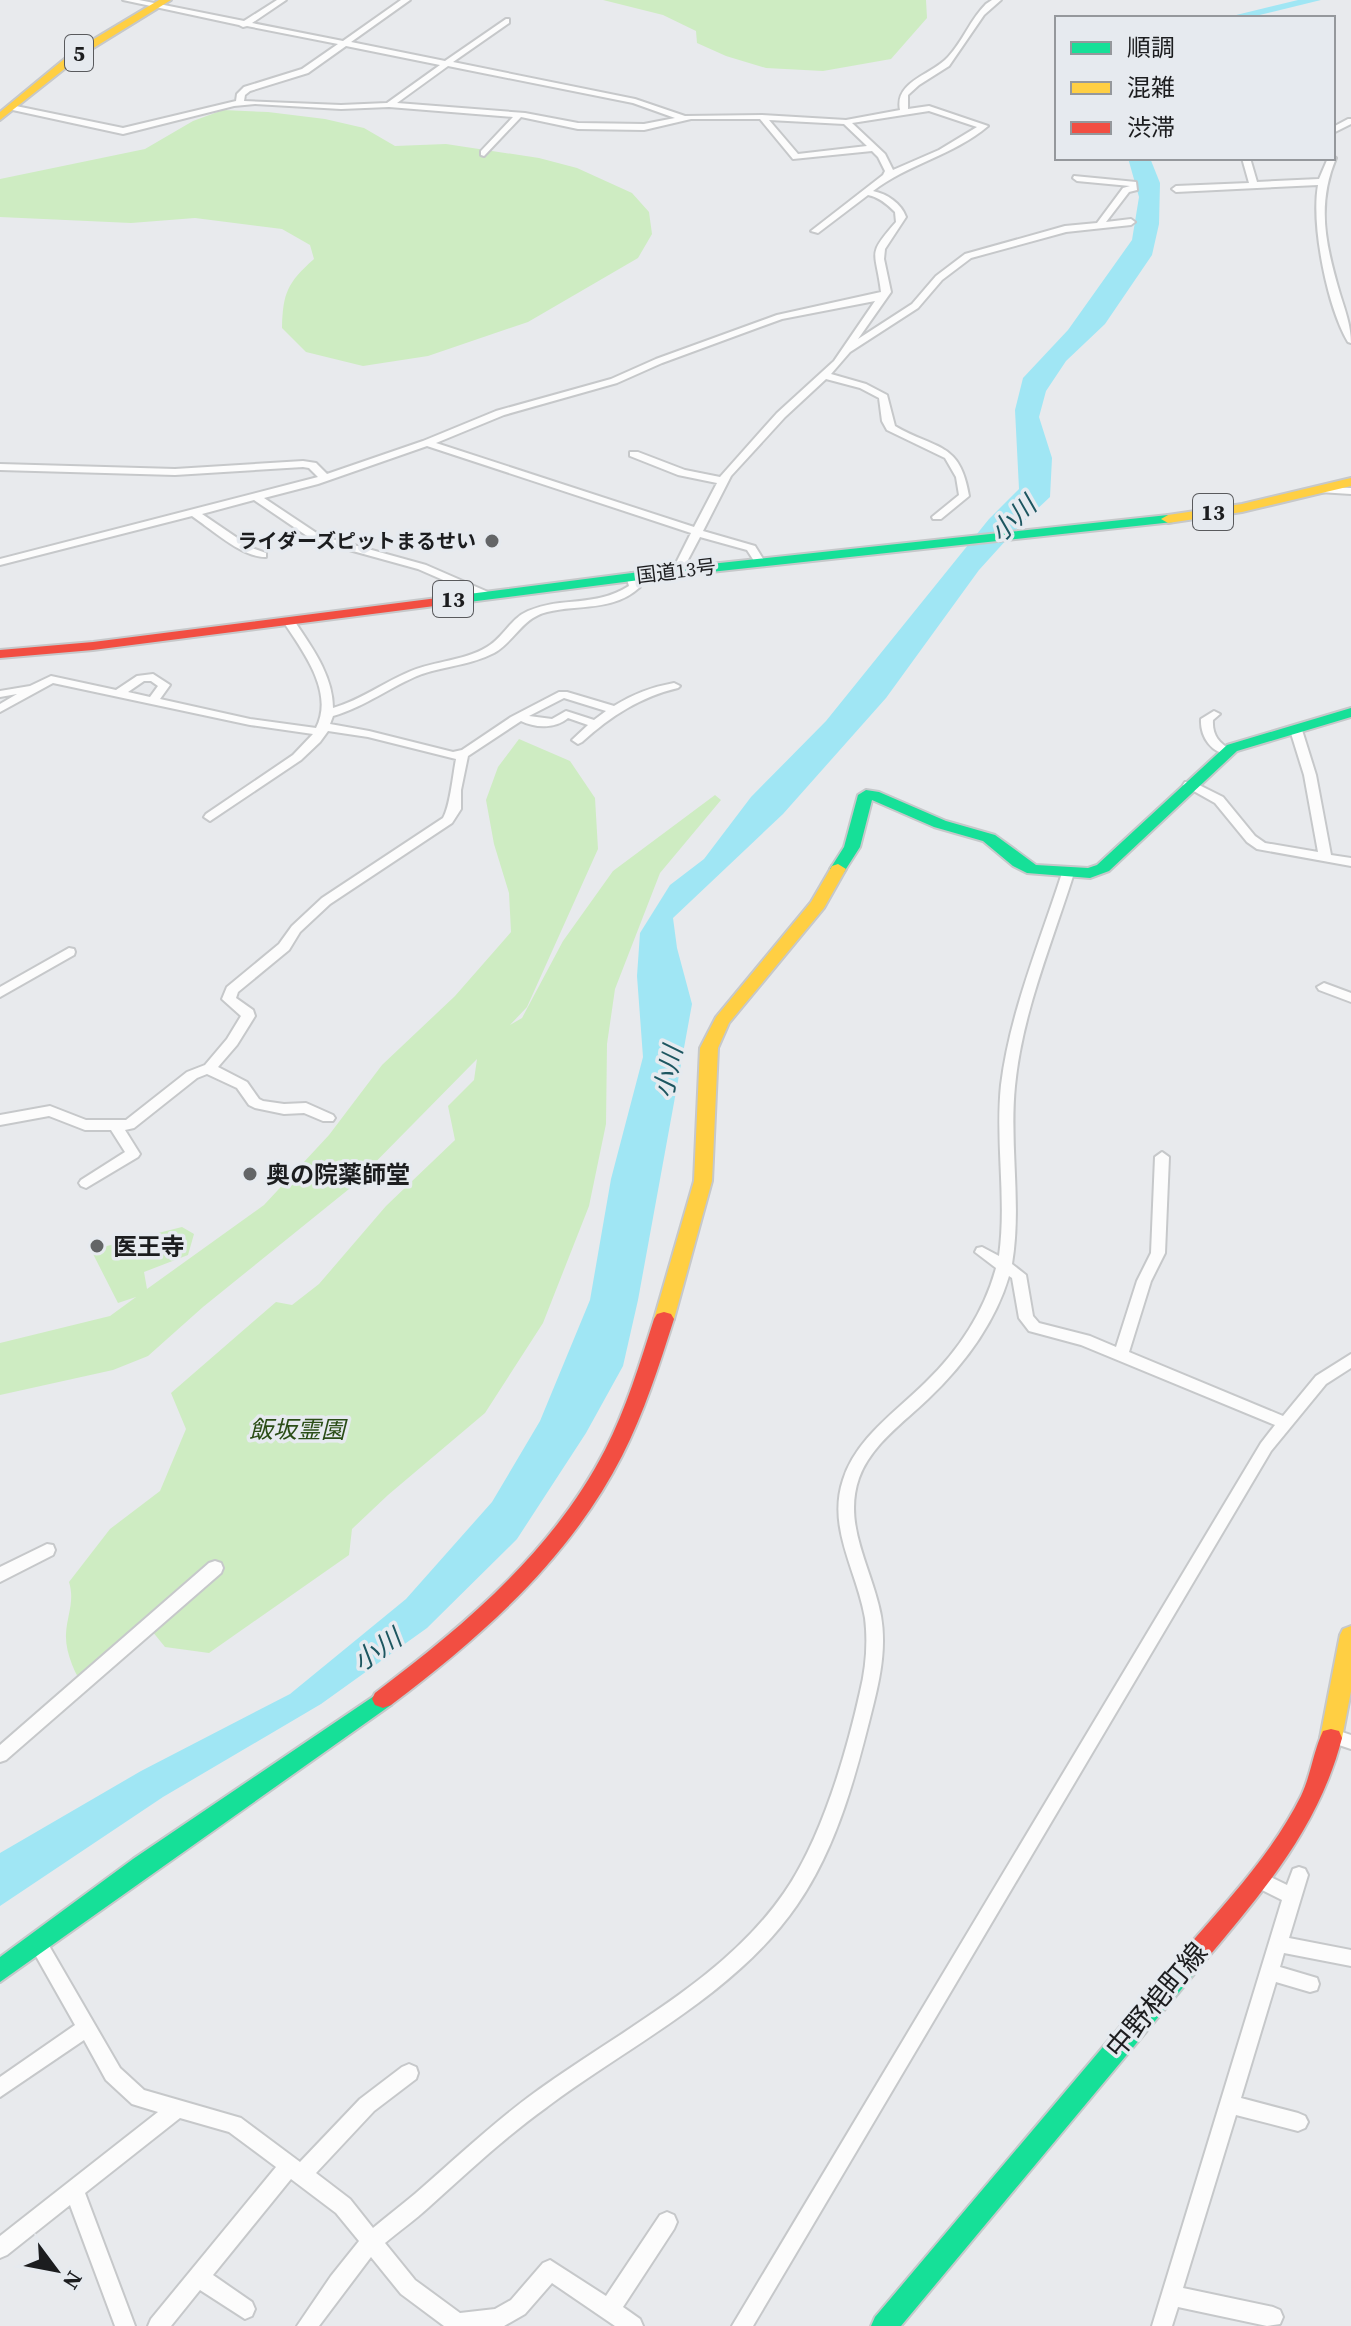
<svg xmlns="http://www.w3.org/2000/svg" width="1351" height="2326" viewBox="0 0 1351 2326" font-family="'Source Serif 4','Noto Sans JP',serif">
<style>
.green{fill:#ceecc2}
.water{fill:#a0e6f4}
.lines{fill:none;stroke-linecap:round;stroke-linejoin:round}
.river{fill:#a0e6f4;fill-rule:evenodd}
.street-casing{stroke:#c6c8ca;stroke-width:4}
.fast-casing{stroke:#c6c8ca;stroke-width:4}
.slow-casing{stroke:#c6c8ca;stroke-width:4}
.jam-casing{stroke:#c6c8ca;stroke-width:4}
.street{fill:#fcfcfc;fill-rule:evenodd}
.fast{fill:#16e098;fill-rule:evenodd}
.slow{fill:#ffcf43;fill-rule:evenodd}
.jam{fill:#f24e42;fill-rule:evenodd}
.poi-dot{fill:#636567;stroke:#e6eaef;stroke-width:3}
.labels{text-anchor:middle;dominant-baseline:central;stroke-width:7;stroke-linejoin:round;paint-order:stroke}
.far-poi-label{font-size:20px;font-weight:bold;fill:#1c1d1f;stroke:#e6eaef;text-anchor:end}
.far-street-label{font-size:20px;fill:#1c1d1f;stroke:#e6eaef}
.shield{fill:#e6eaef;stroke:#595a5d;stroke-width:2}
.shield-label{font-size:22px;font-weight:bold;fill:#1c1d1f}
.poi-label{font-size:24px;font-weight:bold;fill:#1c1d1f;stroke:#e6eaef;text-anchor:start}
.park-label{font-size:24px;font-style:italic;fill:#2b4d17;stroke:#e6eaef}
.water-label{font-size:26px;font-style:italic;fill:#1d5660;stroke:#e6eaef}
.near-street-label{font-size:28px;fill:#1c1d1f;stroke:#e6eaef}
</style>
<rect width="100%" height="100%" fill="#e8eaed"/>
<path class="green" d="M603,0H926L927,18L891,59L823,71L766,68L726,56L697,43L696,31L663,15Z
M223,110L268,112L325,119L364,128L395,146L446,144L539,158L577,168L632,193L649,212L652,234L638,258L528,322L428,356L363,366L306,352L282,328C283,293 287,283 314,259L310,245L282,229L195,218L131,223L0,217V179L145,149L193,121Z
M519,739L570,761L595,798L598,849L527,1007L510,1025L522,1018L563,941L613,871L715,795L721,800L660,873L615,989L607,1044L606,1124L589,1206L543,1323L485,1413L388,1495L352,1529L349,1555L209,1653L165,1647L152,1631L86,1690C75,1675 65,1652 66,1634C67,1615 75,1601 69,1582L110,1529L160,1491L186,1429L171,1393L276,1302L292,1305L319,1284L386,1206L455,1140L448,1106L474,1080L477,1059L349,1189L203,1307L148,1356L113,1370L0,1395V1343L110,1316L136,1297L118,1303L91,1250L182,1227L194,1234L188,1255L144,1272L147,1289L264,1205L329,1135L382,1065L455,996L511,932L509,893L494,844L486,800L498,767Z"/>
<path class="water" d="M1128,158H1150L1160,183L1159,224L1152,255L1105,324L1066,361L1046,391L1039,417L1052,458L1050,497L1018,527L979,570L886,698L783,814L673,918L677,948L692,1004L638,1300L623,1366L586,1433L517,1539L427,1628L321,1704L163,1797L0,1906V1853L141,1771L290,1694L406,1599L492,1502L540,1421L590,1300L611,1179L643,1057L637,976L640,933L670,885L704,859L751,797L826,721L989,519L1019,489L1015,410L1023,378L1068,330L1132,240L1139,197Z"/>
<g class="lines">
<path class="river" d="M1298,0H1321L1247,18H1224Z"/>
<g class="street-casing">
<path id="street" d="M123,0H139L244,21L277,0H286L252,23L343,41L401,0H410L351,42L445,61L506,19H509V23L453,62L635,99L685,116L762,115L846,120L900,110C894,81 932,75 948,57C963,41 970,20 986,4L992,0H1001L984,15L949,66L919,85L908,95V109L929,106L988,126C954,155 908,164 873,191C887,194 901,203 906,217L885,249L884,259L891,292L858,339L912,304L936,276L965,254L1065,226L1097,223L1123,188L1130,186L1077,181L1073,178L1074,176L1136,182L1137,190L1129,192L1106,222L1131,219L1135,222L1131,225L1066,232L971,258L942,280L918,308L850,352L831,374L866,384L887,395L895,426C936,450 960,441 969,496L941,519H933L932,517L959,495L956,477L945,458L887,430L882,421L879,398L860,388L826,379L785,417L731,476L703,531L755,546L765,562L760,565L756,564L747,550L700,537L681,573H673L672,571L691,533L427,446L318,484L264,498L321,536L426,565L488,592V596H480L418,569L313,540L254,500L202,514L252,548L266,553V557C243,558 211,529 192,516L0,565V559L318,477L309,468L303,467L175,475L0,470V464L175,469L303,461L316,463L327,474L423,441L496,411L611,379L656,359L777,315L881,292C876,250 866,256 896,222L895,212C887,204 879,197 868,195L818,233L811,231L883,175L885,171L878,157L872,151L793,159L760,119H691L644,130L578,129L521,117L484,156L481,155V151L513,117L389,107L341,109L255,104L234,106L123,134L8,109L7,107L11,105L123,128L236,101L237,94L244,87L302,69L338,44L247,26L243,27L239,25ZM346,46L440,65L387,103L341,105L244,101L245,95L250,91L308,73ZM448,66L633,103L675,118L644,124L578,123L525,113L397,103ZM929,111L977,127L939,150L893,170L885,154L852,123ZM769,120L844,124L867,146L798,154ZM875,301L834,361L777,413L720,477L685,470L638,452H630V456L678,475L717,483L694,527L436,443L504,415L617,383L662,363L782,319Z
M1348,119H1351V124L1333,133V127Z
M1333,156L1336,158C1316,206 1326,246 1340,294C1345,310 1351,326 1351,343L1348,342C1327,306 1311,225 1318,185L1176,192L1172,189L1176,186L1249,183L1242,158H1250L1257,182L1319,179L1328,158H1333Z
M1323,487L1351,488V494L1319,492L1318,490Z
M631,573L636,576L640,587C613,612 579,604 547,612C522,618 515,641 494,653C471,665 446,666 422,674C391,686 365,707 333,716L330,724L369,731L453,752L462,750L511,717L559,692H567L614,706C633,694 652,687 674,683L680,686L678,688C640,697 611,716 582,742L578,744L572,740L588,725L568,718C555,729 535,728 521,721L468,756L461,790V809L452,823L330,904L300,932L289,950L238,992L236,998L253,1010L255,1016L237,1045L218,1067L247,1082L259,1099L263,1101L284,1104L306,1103L333,1115L335,1118L333,1121H323L304,1113L284,1114L255,1108L249,1105L237,1088L207,1074L197,1078L134,1128L125,1130L140,1154L138,1157L86,1188L81,1186L79,1183L81,1180L125,1152L111,1130H85L49,1116L0,1125V1115L50,1106L86,1120H126L187,1072L205,1065L227,1039L241,1016L222,999L227,987L279,944L292,926L322,898L443,818C450,807 453,774 456,759L368,737L328,731L320,742L301,760L210,821L204,817L206,814L293,755L313,734L250,725L53,683L0,712V704L17,694L0,697V691L30,686L51,676L116,690L137,676L153,674L170,685L160,699L250,719L316,728C335,692 302,650 283,621L285,619H293C311,646 333,675 333,708C361,700 384,682 411,671C435,661 464,661 487,647C503,638 511,618 528,611C563,596 594,608 629,586L626,576ZM144,681H151L158,686L150,697L128,692ZM564,698L606,711L594,720L566,711L552,719L529,716Z
M1214,711L1220,714L1213,720C1212,735 1219,743 1231,750V754C1212,755 1200,737 1201,719Z
M1296,727L1302,730L1316,775L1331,855L1351,858V866L1257,849L1247,842L1215,803L1183,785L1185,782H1193L1223,797L1255,836L1265,843L1318,852L1304,775L1290,730Z
M1068,869L1074,873C1052,943 1022,1013 1015,1086C1009,1145 1022,1204 1012,1264L1026,1275L1033,1316L1039,1323L1090,1336L1116,1347L1137,1281L1151,1253L1155,1157L1162,1152L1169,1157L1165,1253L1151,1281L1129,1352L1283,1416L1316,1376L1351,1354V1368L1326,1384L1271,1451L753,2326H732L1261,1443L1275,1425L1081,1345L1029,1331L1019,1318L1012,1278L1009,1276C995,1323 964,1365 928,1399C904,1422 871,1445 859,1478C842,1526 873,1570 881,1616C886,1645 881,1674 874,1702C857,1771 838,1846 797,1905C736,1994 631,2044 547,2107C505,2137 467,2173 429,2207C415,2220 399,2231 385,2243L415,2280L460,2313L495,2309L511,2300L543,2263L550,2260L606,2296L660,2215L667,2212L674,2215L677,2222L674,2229L623,2307L640,2319L643,2326H615L552,2283L525,2314L504,2326H444L401,2294L371,2257L319,2326H297L331,2276L359,2241L336,2213L291,2179L213,2275L252,2302L255,2309L252,2316L245,2319L200,2290L171,2326H148L151,2319L276,2167L229,2132L180,2118L85,2193L135,2326H115L70,2205L7,2255L0,2258V2236L158,2112L132,2104L106,2080L84,2040L0,2097V2077L75,2025L32,1949L29,1943L32,1937L38,1935L44,1937L120,2068L144,2090L241,2118L300,2162L360,2099L402,2067L409,2064L416,2067L418,2073L416,2079L374,2111L316,2173L350,2199L373,2228C387,2216 402,2205 416,2193C455,2159 493,2123 534,2093C619,2031 723,1981 784,1893C821,1840 846,1755 860,1692C866,1668 868,1642 865,1618C857,1571 827,1528 843,1480C856,1438 896,1412 926,1382C959,1350 984,1312 996,1268L975,1252L977,1248L982,1247L999,1256C1007,1199 995,1142 1001,1085C1010,1012 1040,942 1062,873Z
M69,948L74,949L75,952L74,955L0,997V987Z
M1324,983L1351,993V1002L1319,990L1317,987Z
M47,1544L53,1545L55,1550L53,1555L0,1582V1567Z
M215,1561L221,1563L223,1568L221,1573L6,1760L0,1762V1745L209,1563Z
M1333,1729L1351,1735V1749L1327,1741L1324,1736L1327,1731Z
M1299,1867L1305,1869L1308,1875L1289,1938L1351,1950V1966L1284,1953L1280,1967L1317,1978L1319,1984L1317,1990L1310,1992L1276,1982L1241,2098L1298,2113L1305,2116L1308,2122L1305,2128L1298,2131L1236,2115L1183,2288L1273,2307L1280,2310L1283,2317L1280,2324L1267,2326L1178,2307L1172,2326H1152L1282,1900L1252,1885L1249,1879L1252,1873L1258,1871L1287,1885L1293,1869Z"/>
</g>
<g class="fast-casing">
<path id="fast" d="M1168,515L1173,516V522L655,578L453,604L446,600L453,596L655,570Z
M1351,708V717L1237,751L1109,871L1090,878L1027,873L1013,866L983,841L934,827L872,800L860,847L844,872L838,874L830,869L844,847L858,795L866,790L879,792L946,821L995,835L1036,865L1088,868L1097,865L1227,745Z
M383,1690L391,1693L394,1699L391,1705L0,1982V1957L133,1859Z
M1197,1942L1205,1945L1209,1953L1205,1961L901,2326H871L875,2317L1189,1945Z"/>
</g>
<g class="slow-casing">
<path id="slow" d="M159,0H171L82,55L0,120V112L74,51Z
M1351,478V486L1242,512L1168,523L1161,519L1168,515L1242,504Z
M838,864L846,869L824,908L729,1023L718,1048L712,1181L674,1319L671,1324H657L654,1319L694,1181L700,1048L716,1017L811,902L832,866Z
M1351,1626V1691L1342,1738L1339,1745L1331,1747L1323,1745L1320,1738L1340,1635L1343,1629Z"/>
</g>
<g class="jam-casing">
<path id="jam" d="M453,596L460,600L458,603L93,650L0,658V650L93,642Z
M664,1312L671,1314L674,1319C659,1366 644,1413 622,1456C569,1560 482,1636 391,1705L383,1708L375,1705L372,1699L375,1693C464,1626 553,1551 605,1450C626,1409 640,1363 654,1319L657,1314Z
M1331,1729L1339,1731L1342,1738C1319,1827 1263,1892 1205,1961L1197,1964L1189,1961L1185,1953L1189,1945C1229,1899 1273,1852 1301,1796C1311,1775 1313,1752 1323,1731Z"/>
</g>
<use href="#street" class="street"/>
<use href="#fast" class="fast"/>
<use href="#slow" class="slow"/>
<use href="#jam" class="jam"/>
</g>
<g class="poi-dot">
<circle cx="492" cy="541" r="8"/>
<circle cx="250" cy="1174" r="8"/>
<circle cx="97" cy="1246" r="8"/>
</g>
<g class="labels">
<g class="far-poi-label">
<text x="476" y="541">ライダーズピットまるせい</text>
</g>
<g class="far-street-label">
<text transform="translate(676 571) rotate(-7)">国道13号</text>
</g>
<g class="shield">
<rect x="65" y="35" width="28" height="36" rx="6"/>
<rect x="1193" y="494" width="40" height="36" rx="6"/>
<rect x="433" y="581" width="40" height="36" rx="6"/>
</g>
<g class="shield-label">
<text x="79" y="53">5</text>
<text x="1213" y="512">13</text>
<text x="453" y="599">13</text>
</g>
<g class="poi-label">
<text x="266" y="1174">奥の院薬師堂</text>
<text x="113" y="1246">医王寺</text>
</g>
<g class="park-label">
<text x="297" y="1429">飯坂霊園</text>
</g>
<g class="water-label">
<text transform="translate(1013 519) rotate(-44)">小川</text>
<text transform="translate(668 1072) rotate(-78)">小川</text>
<text transform="translate(377 1650) rotate(-35)">小川</text>
</g>
<g class="near-street-label">
<text transform="translate(1156 2000) rotate(-50)">中野梍町線</text>
</g>
</g>
<rect x="1055" y="16" width="280" height="144" fill="#e6eaef" stroke="#95989c" stroke-width="2"/>
<rect x="1071" y="42" width="40" height="12" fill="#16e098" stroke="#95989c" stroke-width="2"/>
<text x="1127" y="56" font-size="24" fill="#1c1d1f">順調</text>
<rect x="1071" y="82" width="40" height="12" fill="#ffcf43" stroke="#95989c" stroke-width="2"/>
<text x="1127" y="96" font-size="24" fill="#1c1d1f">混雑</text>
<rect x="1071" y="122" width="40" height="12" fill="#f24e42" stroke="#95989c" stroke-width="2"/>
<text x="1127" y="136" font-size="24" fill="#1c1d1f">渋滞</text>
<g transform="translate(56 2270) rotate(122)" stroke="#e6eaef" stroke-width="6" paint-order="stroke">
<path d="M0-6L14 30L0 20L-14 30Z" fill="#1c1d1f"/>
<text y="-12" font-size="22" font-weight="bold" text-anchor="middle" fill="#1c1d1f">N</text>
</g>
</svg>
